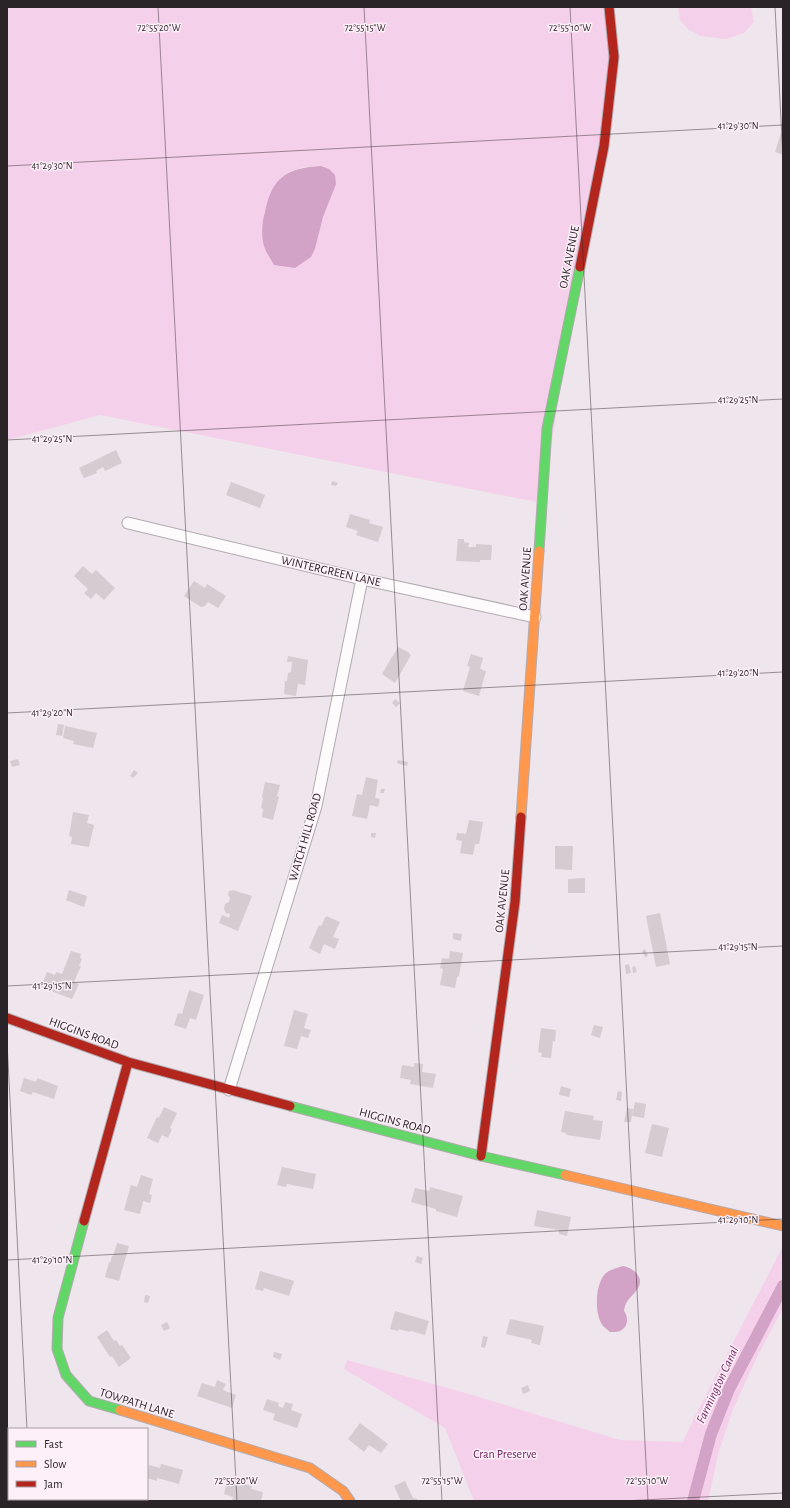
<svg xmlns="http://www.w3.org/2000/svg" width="790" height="1508" viewBox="0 0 790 1508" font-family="'Alegreya Sans',sans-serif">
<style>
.green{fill:#f5d0ea;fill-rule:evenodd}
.water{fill:#d2a3c6}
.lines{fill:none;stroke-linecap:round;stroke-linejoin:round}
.canal{stroke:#d2a3c6;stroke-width:12}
.building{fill:#d4ccd1}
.street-casing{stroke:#b2abb0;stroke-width:13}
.fast-casing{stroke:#b2abb0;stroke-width:11}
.slow-casing{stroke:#b2abb0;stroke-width:11}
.jam-casing{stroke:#b2abb0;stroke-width:11}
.street{stroke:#fdfbfc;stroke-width:11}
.fast{stroke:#63d668;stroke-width:9}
.slow{stroke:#ff974d;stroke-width:9}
.jam{stroke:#b3261e;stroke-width:9}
.ticks{fill:none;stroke:#2a2429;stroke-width:1;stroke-opacity:0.45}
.labels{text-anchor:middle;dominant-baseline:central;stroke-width:3;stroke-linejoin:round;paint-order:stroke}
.street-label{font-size:12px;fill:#2a2429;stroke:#fef0f9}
.park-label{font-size:12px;fill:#691f5a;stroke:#fef0f9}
.water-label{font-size:13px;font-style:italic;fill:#792e69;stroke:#fef0f9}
.ticks-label{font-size:10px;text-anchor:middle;fill:#2a2429;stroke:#fef0f9;stroke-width:3;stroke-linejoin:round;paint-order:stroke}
</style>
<rect width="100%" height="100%" fill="#efe5ec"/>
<path class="green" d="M7,7H609L614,57L542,503L100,415L7,440ZM321,166L329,169L323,217L315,249L291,171L304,167Z
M678,7H751L754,22L744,33L726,39L700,36L688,29L680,20Z
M783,1246V1308L758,1355L733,1409L719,1451L708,1501H474L445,1428L344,1369L347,1360L469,1394L620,1440L683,1442L694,1418Z"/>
<path class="water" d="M321,166L329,169L335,175L336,184L323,217L315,249L311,257L295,268L274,265C271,259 266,253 264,246C261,236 262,222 265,212C272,177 287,168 321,166Z
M623,1266C632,1267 645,1277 638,1288C632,1298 626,1298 624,1311C629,1317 628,1328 620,1331C618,1332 613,1332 610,1332C608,1330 605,1328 603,1326C594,1314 595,1285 605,1274C610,1269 617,1268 623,1266Z"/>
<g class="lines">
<path class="canal" d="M693,1501L711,1434L729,1389L783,1286"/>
</g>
<path class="building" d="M781,133L783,134V155L775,152Z
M116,450L122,463L105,471L103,467L96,471L97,473L84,478L79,468Z
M332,481L338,483L336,486L331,485Z
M231,482L265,495L260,508L226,495Z
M350,514L370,520L369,523L383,527L378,542L356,535L358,531L346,527Z
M458,539H464V542L469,543L468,547H476V544L492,545L491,560H480V562L456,561Z
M83,566L92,574L96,570L115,588L104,600L96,593L91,599L84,593L88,589L74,576Z
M194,581L205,588L207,584L226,596L218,608L208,602L205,606L201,607L184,596Z
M398,647L408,652L411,655L395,683L382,674Z
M471,654L483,658L480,669H482V670L486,671L479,696L463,691L470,667L467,666Z
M288,656L308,660L305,685L298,684L296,696L284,694L285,681H287L288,673L291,672L292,662H287Z
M395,699L400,703L396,707L392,703Z
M58,724L64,725L62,736L56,735Z
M65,726L97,733L93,748L73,744L74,741L63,738Z
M18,759L20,765L12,767L10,761Z
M398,760L408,762L407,766L397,763Z
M134,770L138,773L133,778L130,776Z
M366,777L378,780L375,798L380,799L378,807L370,805L367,819L352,816L357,794L362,795Z
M265,782L280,785L277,796L279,797L273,820L262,817L263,809L261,808L263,798L262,797Z
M381,789H385L384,793H380Z
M73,812L89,815L87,823L94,825L89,847L71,844L72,837L69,836Z
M469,820L483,822L479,844H475L473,855L460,853L462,841L456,840L457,833L466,834Z
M371,833H376L375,838L371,837Z
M555,846H573L572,870L555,869Z
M585,878V893H568V879Z
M69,890L87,896L84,907L66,900Z
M233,890L252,896L238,931L219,923L222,915L229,918L230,914L226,913L224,909L225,904L229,902L230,898L228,895L229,891Z
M660,913L670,964L656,967L646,916Z
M326,916L340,922L333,937L339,939L335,949L324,944L320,954L309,948L319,925L321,926Z
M453,933L462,934L461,941L453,939Z
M645,949L648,956L645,957L642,951Z
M71,951L81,954L80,958L82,959L79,966H81L74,982L79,984L72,999L41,987L47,972L55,975L56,972L62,974Z
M450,951L463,953L459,976L457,977L455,988L440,985L443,969L440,968L442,958L449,959Z
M629,964L631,973L626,974L625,965Z
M635,966L637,972L633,973L632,967Z
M189,990L204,995L196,1020L190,1018L186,1029L174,1025L178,1013L182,1014Z
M294,1010L308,1014L304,1028L311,1030L308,1038L301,1036L297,1049L284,1046Z
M594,1025L603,1027L600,1038L591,1035Z
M541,1028L556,1030L555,1042L553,1041L551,1058L541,1057L542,1053L538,1052Z
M414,1063L423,1064L422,1072L436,1074L433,1088L410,1084L411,1080L400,1078L402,1065L414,1067Z
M24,1078L36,1082L37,1078L58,1086L54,1099L33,1092L31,1095L20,1091Z
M561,1086L571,1089L569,1097L559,1095Z
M618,1091L622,1092L621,1101L616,1100Z
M635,1102L646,1104L644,1118L632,1116Z
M164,1107L177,1113L170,1128L172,1129L168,1138L162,1135L158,1143L147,1138L157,1117L159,1118Z
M627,1108L633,1109L631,1122H624Z
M565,1111L594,1116L593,1120L603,1121L600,1140L567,1135L566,1133L561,1132Z
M652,1124L669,1128L662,1157L645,1153Z
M282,1167L316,1174L313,1189L287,1184L286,1187L277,1185Z
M141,1175L153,1179L149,1194L152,1195L150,1203L143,1201L140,1214L124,1210L131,1185L137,1187Z
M430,1187L463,1196L457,1217L436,1211V1209L411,1202L415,1188L429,1191Z
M537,1210L571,1217L567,1236L559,1234V1230L534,1226Z
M117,1243L129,1246L119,1281L105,1277L109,1262L110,1263L112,1256H113Z
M417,1256L423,1258L421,1264L415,1262Z
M260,1271L294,1281L289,1296L264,1288L263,1291L255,1289Z
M145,1295L150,1296L148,1303L144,1302Z
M395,1311L429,1321L425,1335L411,1331L409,1332L399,1329L398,1331L390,1329Z
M510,1319L544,1326L540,1345L531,1343L532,1340L506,1334Z
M167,1322L170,1328L164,1331L161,1325Z
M107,1330L114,1341L116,1340L120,1346L122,1345L131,1358L119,1367L112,1356L110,1357L97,1337Z
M483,1336L488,1337L485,1348L481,1347Z
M274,1352L282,1354L280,1360L273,1357Z
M217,1380L226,1384L223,1390L236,1395L232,1408L197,1396L202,1383L215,1387Z
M528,1385L530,1391L523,1394L521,1388Z
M267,1399L279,1403L278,1406L283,1408L285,1402L293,1404L291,1410L302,1414L297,1428L273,1420L275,1414L263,1410Z
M360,1423L388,1444L381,1453L369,1445L364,1452L348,1439Z
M161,1464L183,1470L179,1484L157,1478V1481L147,1478L149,1465L160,1468Z
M227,1480L252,1486L251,1489L263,1492L261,1501L242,1500V1501H232L233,1497L224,1494Z
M405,1481L413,1498L417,1499V1501H401L394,1486Z"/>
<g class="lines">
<g class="street-casing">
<path id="street" d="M128,523L362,579L535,617
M229,1090L316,806L362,579"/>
</g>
<g class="fast-casing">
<path id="fast" d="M539,551L547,428L580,267
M290,1106L481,1156L565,1175
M84,1221L58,1318L57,1349L66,1375L89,1401L120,1410"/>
</g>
<g class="slow-casing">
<path id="slow" d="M521,817L539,551
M565,1175L783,1226
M120,1410L310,1468L343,1491L350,1501"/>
</g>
<g class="jam-casing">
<path id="jam" d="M580,267L604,146L614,57L609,7
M7,1018L128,1062L290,1106
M481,1156L515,902L521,817
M84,1221L128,1062"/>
</g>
<use href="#street" class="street"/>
<use href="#fast" class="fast"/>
<use href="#slow" class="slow"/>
<use href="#jam" class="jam"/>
</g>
<path class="ticks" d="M158,7L237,1501M364,7L442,1501M570,7L648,1501M775,7L783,157M7,166L783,125M7,440L783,399M7,713L783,672M7,986L783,946M7,1042L27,1429M7,1260L783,1219M31,1499V1501M622,1501L783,1493"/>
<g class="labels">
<g class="street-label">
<text transform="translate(569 257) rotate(-79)">OAK AVENUE</text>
<text transform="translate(331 571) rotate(13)">WINTERGREEN LANE</text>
<text transform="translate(525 579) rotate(-86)">OAK AVENUE</text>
<text transform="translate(305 837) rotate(-74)">WATCH HILL ROAD</text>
<text transform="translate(502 901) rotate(-84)">OAK AVENUE</text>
<text transform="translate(84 1033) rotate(20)">HIGGINS ROAD</text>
<text transform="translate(395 1121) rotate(15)">HIGGINS ROAD</text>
<text transform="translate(137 1403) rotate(17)">TOWPATH LANE</text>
</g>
<g class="park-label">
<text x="505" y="1454">Cran Preserve</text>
</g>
<g class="water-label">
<text transform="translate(718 1385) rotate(-65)">Farmington Canal</text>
</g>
</g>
<g class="ticks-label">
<text x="159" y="31">72°55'20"W</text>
<text x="365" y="31">72°55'15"W</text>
<text x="570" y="31">72°55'10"W</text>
<text x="738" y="129">41°29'30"N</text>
<text x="52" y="169">41°29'30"N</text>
<text x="738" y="403">41°29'25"N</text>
<text x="52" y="442">41°29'25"N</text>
<text x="738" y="676">41°29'20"N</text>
<text x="52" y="716">41°29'20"N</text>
<text x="738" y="950">41°29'15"N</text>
<text x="52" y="989">41°29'15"N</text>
<text x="738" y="1223">41°29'10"N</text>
<text x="52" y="1263">41°29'10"N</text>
<text x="236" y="1484">72°55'20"W</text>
<text x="442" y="1484">72°55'15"W</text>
<text x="647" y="1484">72°55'10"W</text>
</g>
<rect width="790" height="1508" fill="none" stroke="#2a2429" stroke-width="16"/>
<rect x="8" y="1428" width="140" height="72" fill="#fef0f9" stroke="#a99ea6"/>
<rect x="16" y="1441" width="20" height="6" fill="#63d668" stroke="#a99ea6"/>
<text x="44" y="1448" font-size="12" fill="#2a2429">Fast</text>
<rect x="16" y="1461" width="20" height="6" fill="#ff974d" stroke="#a99ea6"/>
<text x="44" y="1468" font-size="12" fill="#2a2429">Slow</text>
<rect x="16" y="1481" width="20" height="6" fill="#b3261e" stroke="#a99ea6"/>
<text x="44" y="1488" font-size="12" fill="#2a2429">Jam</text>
</svg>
